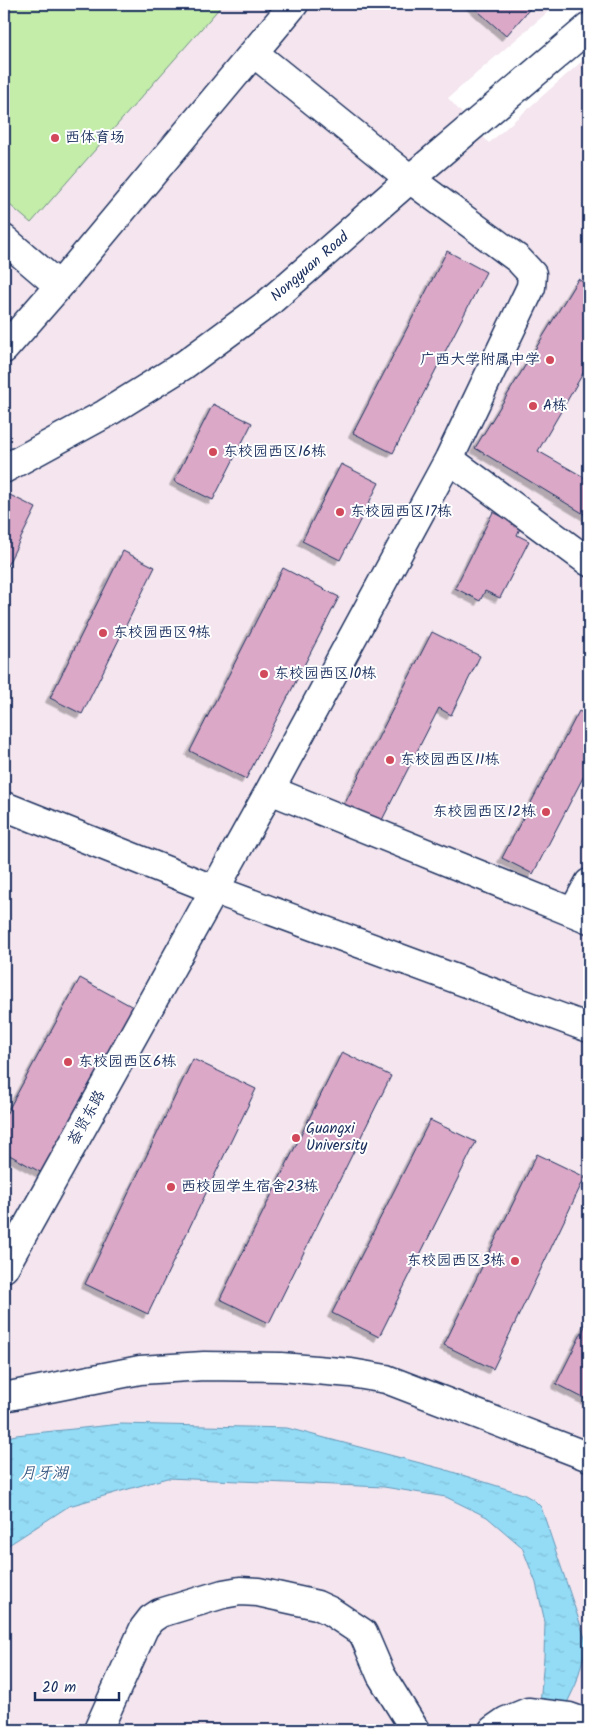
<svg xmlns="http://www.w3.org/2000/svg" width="593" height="1734" viewBox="0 0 593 1734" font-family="Kalam,'LXGW WenKai TC',sans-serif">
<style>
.built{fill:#f4e5ee}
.grass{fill:#c3eda9;stroke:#6f8e84}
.water{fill:url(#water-ripples);stroke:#6497b9}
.building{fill:#dba9c7;stroke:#1b2f5e;filter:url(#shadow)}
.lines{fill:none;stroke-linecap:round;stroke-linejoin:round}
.minor-casing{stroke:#1b2f5e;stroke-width:31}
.minor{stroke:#fff;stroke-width:28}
.poi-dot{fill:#d1495b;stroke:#fff;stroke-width:2}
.labels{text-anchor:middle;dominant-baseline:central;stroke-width:4;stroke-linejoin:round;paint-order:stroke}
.poi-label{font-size:15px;fill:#1b2f5e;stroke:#fff;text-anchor:start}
.street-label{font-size:15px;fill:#1b2f5e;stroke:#fff}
.water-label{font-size:16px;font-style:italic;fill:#395a84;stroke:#fff}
</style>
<defs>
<pattern id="water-ripples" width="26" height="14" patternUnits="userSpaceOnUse" patternTransform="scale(1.25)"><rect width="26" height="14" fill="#94dcf6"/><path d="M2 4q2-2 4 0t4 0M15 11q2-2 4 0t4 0" fill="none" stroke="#7fbdd5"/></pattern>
<filter id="shadow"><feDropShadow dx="-4.5" dy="4.5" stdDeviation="0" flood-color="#0004"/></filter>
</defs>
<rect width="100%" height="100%" fill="#fff"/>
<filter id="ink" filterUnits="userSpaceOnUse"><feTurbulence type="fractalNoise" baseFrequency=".02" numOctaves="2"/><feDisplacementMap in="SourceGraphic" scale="10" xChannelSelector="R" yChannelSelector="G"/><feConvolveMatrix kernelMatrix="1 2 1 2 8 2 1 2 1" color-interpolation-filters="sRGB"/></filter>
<g filter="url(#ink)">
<path class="built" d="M4,4H557L448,98L489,143L589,55V1730H4Z"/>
<path class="grass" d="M4,4H223L31,223L4,200Z"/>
<path class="water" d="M121,1424L287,1428L443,1469L523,1494L534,1500L541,1507L587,1644L576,1684L559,1720L557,1730H538L544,1657L545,1622L536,1583L522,1547L487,1517L446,1497L384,1487L167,1478L69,1506L4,1548V1438L16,1435Z"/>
<path class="building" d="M470,4H534L506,36Z
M447,251L486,272L393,453L353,433Z
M578,279L589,286V363L538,451L589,480V517L475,448Z
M213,404L252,423L213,500L174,481Z
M341,464L379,483L340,560L302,541Z
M4,492L36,508L4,572Z
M493,512L521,526L517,535L529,541L500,598L485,591L480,601L455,588Z
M123,551L155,567L82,714L50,698Z
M283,568L339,597L246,779L190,751Z
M432,632L480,656L451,715L439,708L380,824L344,805Z
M579,711L589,716V766L533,874L502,858Z
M80,978L133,1007L42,1173L4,1152V1118Z
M342,1052L391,1076L269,1323L220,1299Z
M193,1059L256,1089L148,1314L85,1284Z
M430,1120L476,1142L379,1337L332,1313Z
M537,1154L585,1177L493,1369L444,1345Z
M589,1318V1401L556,1384Z"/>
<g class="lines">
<g class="minor-casing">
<path id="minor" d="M4,239L59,286
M4,349L59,286L294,4
M449,459L589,562
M4,469L105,414L184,365L267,304L410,179L589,27
M270,790L589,919
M4,806L215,890L589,1028
M573,912L589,883
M4,1268L270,790L449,459L531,287L532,274L518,259L410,179L254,53
M4,1397L140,1370L204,1366L281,1367L351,1373L386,1379L589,1457
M98,1730L144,1628L151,1619L160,1613L223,1594L240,1591L258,1592L317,1605L330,1611L363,1633L381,1675L415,1730
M493,1730L506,1721L528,1712L569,1717L589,1724"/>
</g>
<use href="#minor" class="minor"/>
</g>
</g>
<g class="poi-dot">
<circle cx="55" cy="138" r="5"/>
<circle cx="550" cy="360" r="5"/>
<circle cx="533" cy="406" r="5"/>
<circle cx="213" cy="452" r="5"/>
<circle cx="340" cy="512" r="5"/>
<circle cx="103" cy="633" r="5"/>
<circle cx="264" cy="674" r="5"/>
<circle cx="390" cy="760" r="5"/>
<circle cx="546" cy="812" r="5"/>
<circle cx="68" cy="1062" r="5"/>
<circle cx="296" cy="1138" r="5"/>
<circle cx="171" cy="1187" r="5"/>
<circle cx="515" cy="1261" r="5"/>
</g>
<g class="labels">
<g class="poi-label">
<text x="65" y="138">西体育场</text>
<text x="540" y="360" text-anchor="end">广西大学附属中学</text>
<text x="543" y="406">A栋</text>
<text x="223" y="452">东校园西区16栋</text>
<text x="350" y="512">东校园西区17栋</text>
<text x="113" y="633">东校园西区9栋</text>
<text x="274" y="674">东校园西区10栋</text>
<text x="400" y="760">东校园西区11栋</text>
<text x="536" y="812" text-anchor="end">东校园西区12栋</text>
<text x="78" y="1062">东校园西区6栋</text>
<text x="306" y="1129">Guangxi<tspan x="306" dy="17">University</tspan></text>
<text x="181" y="1187">西校园学生宿舍23栋</text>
<text x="505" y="1261" text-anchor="end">东校园西区3栋</text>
</g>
<g class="street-label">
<text transform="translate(310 267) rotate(-41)">Nongyuan Road</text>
<text transform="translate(87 1118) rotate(-61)">荟贤东路</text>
</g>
<g class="water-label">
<text x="44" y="1473">月牙湖</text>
</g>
</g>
<rect width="593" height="1734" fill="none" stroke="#fff" stroke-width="20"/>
<rect x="10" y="10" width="573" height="1714" fill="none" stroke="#1b2f5e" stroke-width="2" filter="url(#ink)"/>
<path d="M35 1692v8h84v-8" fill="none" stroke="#1b2f5e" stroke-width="2.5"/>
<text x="42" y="1692" font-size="15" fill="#1b2f5e" stroke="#ffffff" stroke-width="4" paint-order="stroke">20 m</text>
</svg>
